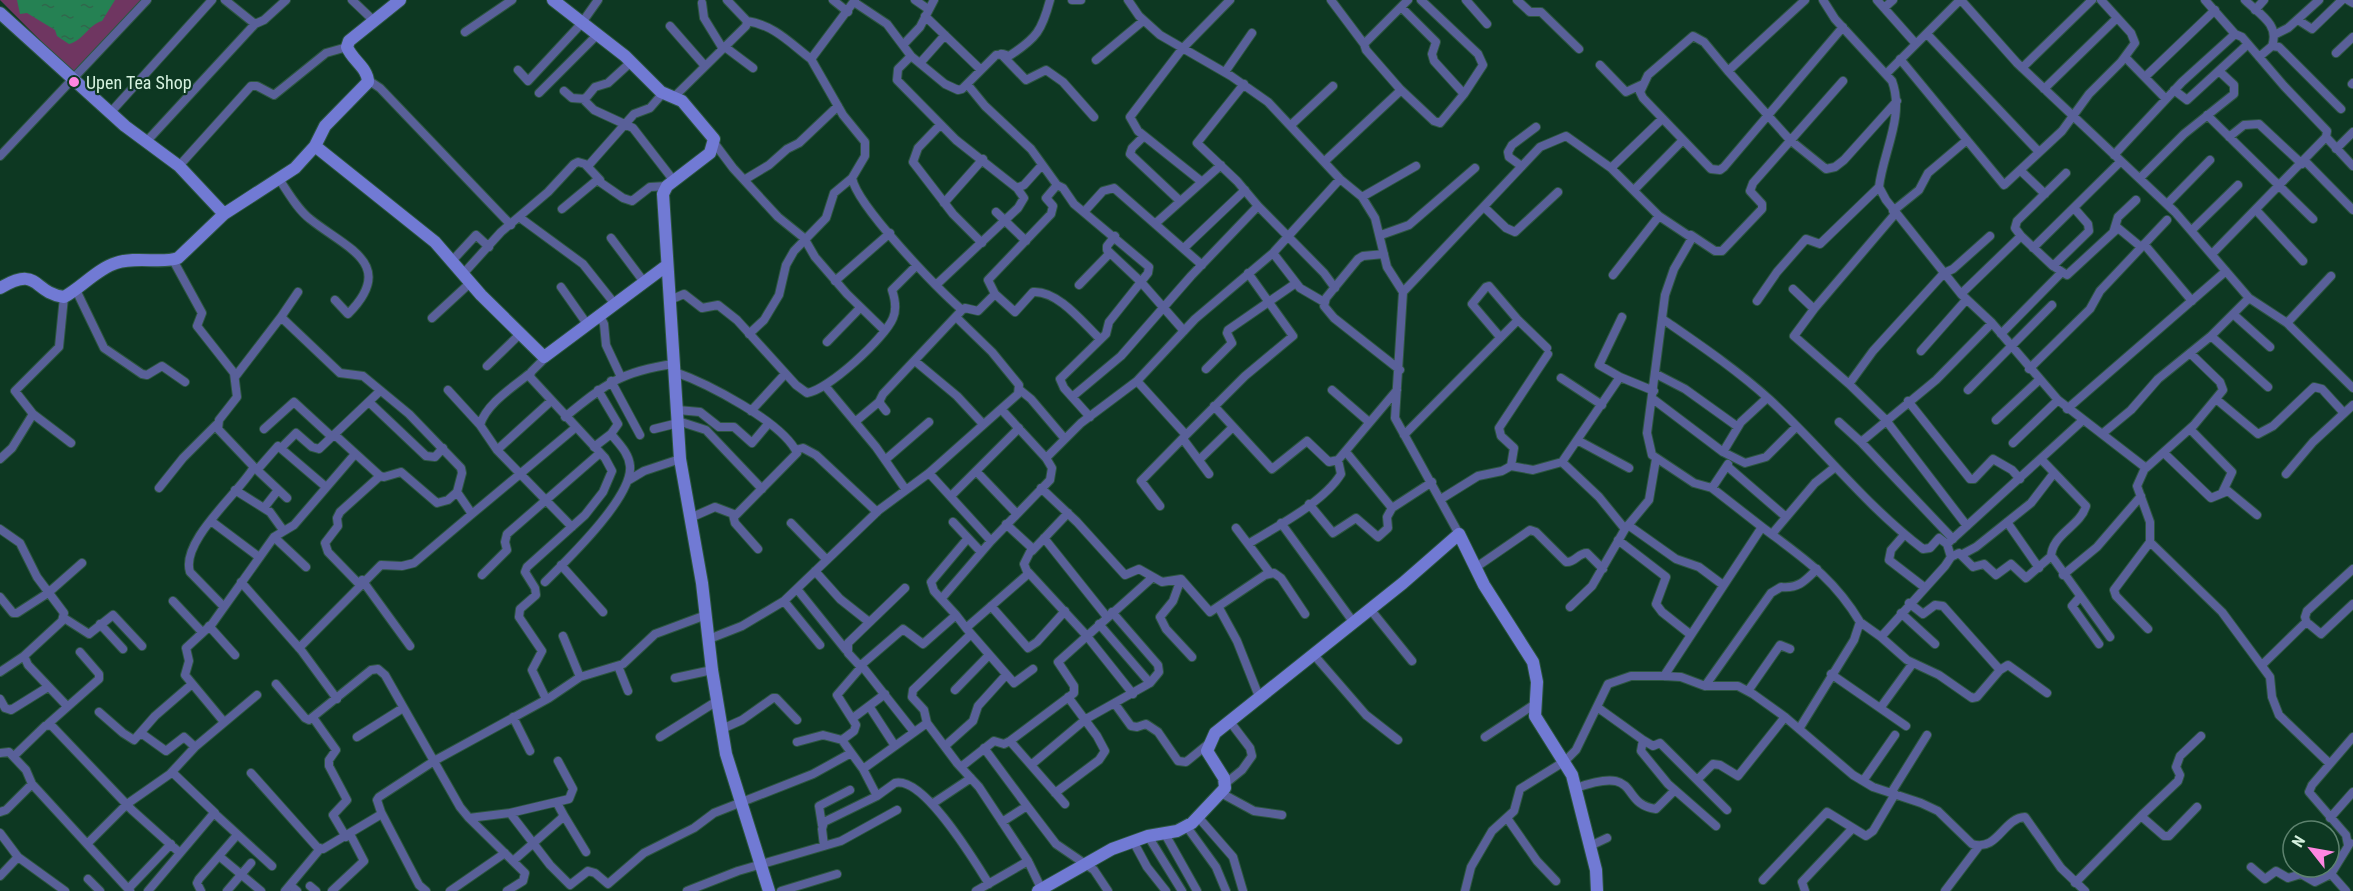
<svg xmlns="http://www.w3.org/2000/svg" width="2353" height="891" viewBox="0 0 2353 891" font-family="'Roboto Condensed',sans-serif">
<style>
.park{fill:#6f3661}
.water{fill:url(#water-ripples)}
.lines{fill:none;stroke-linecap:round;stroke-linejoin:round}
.street-casing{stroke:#2d5640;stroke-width:10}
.secondary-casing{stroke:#2d5640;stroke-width:14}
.street{stroke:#596099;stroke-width:8}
.secondary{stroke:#717ad4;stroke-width:12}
.poi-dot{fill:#fe86e1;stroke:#0d3822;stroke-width:2}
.labels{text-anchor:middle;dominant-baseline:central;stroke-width:4.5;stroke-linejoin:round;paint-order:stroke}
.poi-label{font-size:18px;fill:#d5f1df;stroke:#0d3822;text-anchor:start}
</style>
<defs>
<pattern id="water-ripples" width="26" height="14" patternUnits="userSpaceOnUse" patternTransform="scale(1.5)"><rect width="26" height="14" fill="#258153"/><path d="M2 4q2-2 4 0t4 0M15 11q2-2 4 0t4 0" fill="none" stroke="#31674c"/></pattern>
</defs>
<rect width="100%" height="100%" fill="#0d3822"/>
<path class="park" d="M0,0H143L75,75Z"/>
<path class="water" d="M17,0H115L102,21C88,25 84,40 69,44L57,36L55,30L27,13L20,14Z"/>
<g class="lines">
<g class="street-casing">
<path id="street" d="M225,0L255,24
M352,0L373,20
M833,0L848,12
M855,0L811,59L843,115L865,142V156L852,178C857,206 938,289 962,310L965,308L978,311L995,294L1015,312L1033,292C1058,290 1084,324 1100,339
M915,0L928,9
M1072,0H1081
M1128,0L1139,16L1160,35L1231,76L1268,102L1340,179L1362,197L1375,218L1387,267L1403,292L1395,418L1459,534
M1331,0L1364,44
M1466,0L1487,24
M1517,0L1530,12H1541L1579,49
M1805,0L1728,71L1704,42L1693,36L1648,75L1640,92L1643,98L1711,169L1720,170L1724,167L1843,27
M1823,0L1835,19L1892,81C1905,116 1883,152 1879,187L1886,200L1961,294L1992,323L2058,400L2146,468L2194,425L2223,390L2220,382L2190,353
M1877,0L1916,44
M1961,0L2017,63L2175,212L2249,298L2211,336L2158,379L2131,410L2102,434
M2205,0L2235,34
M2245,0C2259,14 2280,24 2272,46
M2348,0L2353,3
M854,2L887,24L911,56L898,69L897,80L956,140L1017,188L1024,185L1042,165
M702,3L704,18L723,49
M1401,7L1436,42L1432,54L1434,61L1464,94
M1884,8L1893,0
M2255,10L2264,0
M925,16L981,70
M2298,20L2312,29L2342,0
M747,21C774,25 790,43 811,59
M670,26L705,66
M465,32L512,0
M1927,34L2039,152
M2276,34L2288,28L2319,0
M903,45L920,27L934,0
M725,47L753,68
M2336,53L2353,37
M1001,54L1026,80L1046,70L1063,82L1094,117
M911,56L945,84L958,90L962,89L996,55L1003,54L1009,56C1037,38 1042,30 1050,0
M2125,57L2166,99
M2259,57L2272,46L2279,47L2341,109
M1900,59L2004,185L2062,131L2089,94L2121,62L2135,43L2131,33L2101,0
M1096,60L1143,21
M921,62L945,35
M1600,65L1626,92L1641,85
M2022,68L2092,0
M518,70L528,81L581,24L598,0
M1728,71L1790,140L1826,169L1835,167L1844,160L1897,101
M1225,72L1252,33
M1886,74L1960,0
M2145,77L2215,10
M368,80L380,88L511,225
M967,84L985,106L1031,149L1057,185
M1244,84L1197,143L1237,181L1258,206
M2352,84L2353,83
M1400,89L1434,121L1440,123L1464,94L1483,65L1478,54L1421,0
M2044,89L2117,18
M2174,90L2187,100L2248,44
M564,91L572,98L585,99L595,87L608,83L631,62
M539,93L597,35
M675,96L746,26L747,21L727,0
M583,99L594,110L633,128L674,181
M110,113L212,0
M2207,115L2313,219
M1662,119L1611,168L1659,216L1692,238L1674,269L1665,295L1647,433L1652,455L1694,483L1712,488L1762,527
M940,125L918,148L913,162L953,214L982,243
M1291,125L1333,86
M1144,136L1132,148L1130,154L1180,201
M2229,137L2244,125L2259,124L2302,164
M146,142L255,24L264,20L286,0
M715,144L733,168L778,217L804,238L815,257L847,294L884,330
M2336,149L2353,132
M2114,155L2182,82L2235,34L2242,37L2284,86L2327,131L2326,137L2353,166
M0,156L147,0
M1325,161L1399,92L1400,89L1366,50L1364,44L1408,0
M2305,161L2353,210
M1520,165L1509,157L1508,152L1512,145L1536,127
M179,166L251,86H257L274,95L326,53L347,47
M588,166L634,114L650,108L663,93
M2020,170L2045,194
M2140,178L2184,134L2234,94V85L2219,71
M279,179C288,192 297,209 310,219C346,248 398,264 348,314L335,300
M744,180L769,165L787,149L799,143L838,106
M1202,182L1138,131L1130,117L1182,49L1230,0
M1635,189L1682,141
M1362,197L1416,166
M944,203L983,159
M2167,204L2210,160
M1484,207L1506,228L1515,232L1558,192
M562,209L597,180L623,198L632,201L650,187L667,186
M2256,210L2303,261
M1893,211L1919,190L1928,173L1967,140
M996,212L1026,241
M1084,212L1103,191L1114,188L1202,265
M519,217L583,264L614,303
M1156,223L1221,165
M2114,230L2118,217L2136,200
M2192,230L2238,185
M1381,235L1409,225L1475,168
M1691,235L1715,251H1722L1762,209V204L1750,191L1753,183L1843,81
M1115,236L1107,246V250L1141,282L1184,331
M2021,236L2015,228L2017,221L2066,173
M611,238L644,282
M2144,244L2192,301
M1184,248L1245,190
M2033,248L2121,161
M1273,253L1300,288L1324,302
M2213,253L2326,137
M1384,254L1363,256L1358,259L1326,298L1324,306L1334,318L1400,370
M173,260L202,313L197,326L234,373L237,397L219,420L218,429L254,467C240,492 180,541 190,572L224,607
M451,262L476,235L489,247
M2053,266L2067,275L2118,228L2141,247
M463,274L501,232L548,192L574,164L578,162L585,164L600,180
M1613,275L1659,216
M835,281L890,233
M936,285L1018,208L1024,198L1017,188
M1079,285L1110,253
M561,287L587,324
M1793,289L1814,309L1794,336L1849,384L1873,351L1944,273L1953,269L1990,236
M76,290L104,348L142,374L147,375L162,366L185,382
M298,292L281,317L340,373L363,376L409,414L461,468L462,473L457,492L472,514L575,428
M1403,292L1540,147L1566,136L1611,168
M995,294L988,280L1051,214L1053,206L1046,198L1057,185L1063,188L1074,204L1149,267L1148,273L1109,322L1106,334L1060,379L1064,388L1090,417
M1961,294L2021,236L2053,266L2089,231L2088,224L2074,208
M2249,298L2287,323L2353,388
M670,300L684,294L702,308L718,305L737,320L796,385L807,393C828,390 885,338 893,318C897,309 895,299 892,290L916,266
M1757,301L1777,272L1806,239L1820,244L1879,187
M1814,309L1895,214
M599,314L604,324L606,345L621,377
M2233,314L2270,347
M956,317L992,352L1019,385L1018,394L1001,409
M1622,317L1599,365L1620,377L1654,391
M432,318L470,283
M1518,320L1547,348
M1664,320C1700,345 1737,370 1770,400C1823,449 1864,504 1923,549L1930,548L1939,538L1947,544
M2287,323L2331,276
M749,334L764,320L779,295L786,265L794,251L826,218L834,193L852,178
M2001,334L2061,273
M2211,336L2268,387
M827,342L860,308
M1921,351L1966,300
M545,358L531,372L530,377L605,458L612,471L603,492L585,515L527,567L525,572L535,588L536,595L520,609L519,617L542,651L532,670L546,699
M915,361L957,396L983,424
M487,366L520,334
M1206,369L1232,343L1227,333L1228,330L1296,283
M2029,369L2090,309L2100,291L2167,220
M675,372C706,383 783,422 797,453L736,515L715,507L690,518
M529,374C513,387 486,404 480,425L497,450L572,527
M1656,374L1685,389L1738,427
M235,377L281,317
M1561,378L1602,405
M611,381L640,435
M1137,381L1186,435L1141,481L1160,506
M1849,384L1885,419L1967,526
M826,387L876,447L906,490
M448,390L480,425
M1020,390L1031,399L1065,439
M1332,390L1369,422
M1968,390L2052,305
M1072,397L1121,356L1191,276L1258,206L1324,273L1335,288
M1653,399L1723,452L1745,463L1766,457L1796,427
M2216,399L2258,434L2273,426L2314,387L2322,389L2343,412
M1908,401L1970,479H1974L1993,459L2012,470L2020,479
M369,402L426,456L435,457L443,448
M1214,406L1272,469L1307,441L1329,462L1338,460L1397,390
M2067,409L2226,271
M678,410L700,412L719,427H734L752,443L768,424
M751,411L785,374
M886,411L879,402L883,394L962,310
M33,414L71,443
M565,417C605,384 622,371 674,364
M1996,420L2039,380
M678,421L706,430L762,489
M855,422L880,401
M1839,422L1861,442L1936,380L1992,323
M264,429L294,402L332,437
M654,429L678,423
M2190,429L2232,472L2223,491
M335,435L380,476L384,477L401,472L437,503L448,500L457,492
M1186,435L1245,376L1293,336L1248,273
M1404,435L1518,320L1489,286L1486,287L1472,304L1500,337
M1183,439L1209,474
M1579,441L1629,468
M1861,442L1953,539
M2013,443L2058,400
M594,447L611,434L618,424L598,390
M281,448L296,433L312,447L319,449L380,391
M497,450L551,401
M796,450L803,448L816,455L877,512
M1346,452L1392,508
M1723,452L1741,422L1767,398
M2164,453L2211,498L2228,491L2257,515
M0,459L12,448L33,414L15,391L59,347L64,297
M2041,459L2086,506C2080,527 2051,534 2051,558
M885,460L929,422
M1199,460L1233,427
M1562,462L1599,497L1625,529
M1511,466L1514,448L1501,436L1499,428L1548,354
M1727,466L1786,517
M255,468L287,498
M2145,468L2137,486L2150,522V542L2114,590L2116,596L2148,629
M257,470L278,446L326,487
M976,471L1016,513
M929,473L991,541L942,598
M2286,474L2313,442L2353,405
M629,480L644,471L680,459
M159,488L183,458L216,425
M1041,488L1077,522L1125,575L1139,569L1162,582L1181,579L1210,612L1265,575L1274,573L1281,578L1305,614
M1712,488L1728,464
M235,490L270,512L283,530
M951,496L1019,428
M1441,499L1478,476L1502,471L1511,466L1533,470L1562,462L1620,377
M1309,504L1333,533L1356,518L1378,537L1388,528L1387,517L1392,508L1432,482
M264,508L278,490
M733,515L735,523L758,549
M211,521L259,557
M953,522L981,552
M2007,522L2039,568
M791,523L826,559
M1281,523L1354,623
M1006,524L1032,548L1024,564L1028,574L966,628L1014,683L1033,669
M1628,525L1676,559L1699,567L1723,585
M1236,528L1270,573
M0,529L20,543L37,577L64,613L62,621L24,656L28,665L67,706
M1772,534L1815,483L1834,468
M1904,535L1891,550L1889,560L1924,587
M274,537L306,567
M1044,538L1107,617
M1618,540L1666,577L1656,604L1662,612L1691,635
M991,541L1050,480L1052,468L1046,458
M2150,542L2222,612L2270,677L2272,697L2279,715L2330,764
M1248,544C1276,527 1324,502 1341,474L1338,460
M1032,551L1068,513
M1961,555L1976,547L2031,503L2054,473
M1951,557L1959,553L1973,567L1984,564L1996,575L2011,564L2026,578L2049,558H2053L2110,637
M561,565L603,612
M1475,568L1530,530L1536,532L1566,562C1575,563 1578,553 1587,553L1603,569
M815,571L840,599L869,622
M1028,572L1086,635L1133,694
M482,575L507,550L505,542L507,534L600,453
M2063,575L2097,547L2141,496
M1181,579L1173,601L1160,617L1166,629L1192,657
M362,580L410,646
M241,582L301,650L337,699
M545,582C567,560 633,497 630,466C629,453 619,444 611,434
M359,584L328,552L325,543L338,526L337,518L340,512L380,476
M905,588L848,643V653L860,666L903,629L923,644L956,615L966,628
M797,589L846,650
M0,597L13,613H17L48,593L82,563
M2079,598L2072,606L2099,644
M173,601L202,632
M784,601L820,645
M1909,603L1923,614L1935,605L1943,606L2000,670
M991,606L1028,648L1037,642L1065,611
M1570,607L1592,586L1625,529L1649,500L1656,459
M1219,608L1237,641L1260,699
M1370,609L1412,661
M1901,613L1935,644
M956,615L934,591L931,582L968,538
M64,618L89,634L113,615L142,646
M100,624L123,649
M1099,624L1150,683
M2307,624L2305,617L2307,611L2353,569
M209,626L235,655
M563,636L580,677
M1881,637L1907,660L1939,675L1972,698L1977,697L2000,670L2008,665L2047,693
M709,639L742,626L784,601L879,510L929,473L1001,409L1046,458L1081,423L1137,381L1195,319L1273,253L1340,179
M299,648L381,565L402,566L414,563L472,514
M1314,655L1366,715L1398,740
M2262,665L2304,624H2309L2321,634L2353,604
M618,666L628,691
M0,672L24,656
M1831,674L1906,726
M1664,676L1762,527C1803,558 1833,577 1860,622
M675,678L712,670
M276,684L305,718L309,720L371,670L378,669L385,675L460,807L469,818L510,813L550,865L570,885L588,871L595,873L608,884L644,853L694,828L714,813L813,774L851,753
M1705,686L1771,593L1781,587C1798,589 1805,581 1817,569
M955,690L989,655
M1748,691L1780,645L1790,649
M0,699L5,708L11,710L48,687
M1115,704L1131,726L1137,727L1146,724L1158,732L1178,761L1186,762L1208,744
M869,706L895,746
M1597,707L1643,740L1641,751L1668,784L1716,826
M1881,707L1913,663
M99,712L123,733L134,740L155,716L192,684
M513,717L530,751
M853,718L885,694
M314,719L336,750L329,760V766L347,800L333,815L346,837
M224,722L185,675L189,661L186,648L212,624L274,537L294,525L355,454
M927,723L924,710L912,697L913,690L970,635
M48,724L99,679V674L80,652
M722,729L742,720L773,698H776L797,720
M1799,729L1854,640L1860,622L1881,637L1945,566L1951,557L1947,544L2082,421
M141,733L166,751L184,737L195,747
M357,737L403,708
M660,737L717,701
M1485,737L1535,704
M842,740L854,731L856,725L837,695L862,666L914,732
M1643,740L1653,746L1660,743L1727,810
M1010,741L1065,804
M797,742L823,735L842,740L863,769
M945,746L973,721L978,706L1006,675
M984,748L1027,806
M0,753L9,752L26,770L32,784L130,891
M14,756L45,726L51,725L132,810L180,853
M1031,765L1086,719L1150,683L1159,672L1158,665L1112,612
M961,767L994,741L1004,744L1010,741L1074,693V686L1058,662L1153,577
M172,772L215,813
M251,773L317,847L323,849L380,815L381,812L377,800L379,797L434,761L549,698L580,677L623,664L655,634L706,615
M1697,780L1713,764L1720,765L1738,776L1785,717
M1863,781L1895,735
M1226,783L1242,770L1252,756L1250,748L1231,723
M1576,788C1643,764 1618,804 1656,809L1675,790
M1055,793L1099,760L1105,751L1097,736L1068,697
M1221,793L1254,811L1282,815
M1891,793L1927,735
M877,796L895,783C924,776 975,862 989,884
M932,804L971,778
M2197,807L2169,836H2164L2141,816L2178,781L2180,775L2176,767L2180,756L2201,736
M0,812L6,810L32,784
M381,812L419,885L426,891
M510,813L569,799L573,789L558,761
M563,814L586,852
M469,818L525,873L523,881L507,891
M1199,818L1233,857L1243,891
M1507,818L1537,861L1556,881
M2330,818L2353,792
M1002,822L1027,806L1056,844L1094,870L1108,891
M822,825L819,806L850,790
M1187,827L1216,867L1226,891
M0,833L18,857
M1165,834L1197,891
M1148,836L1182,891
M1133,841L1147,867L1166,891
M88,843L127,804L170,774L195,747L257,695
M2348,845L2346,835L2309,792L2312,785L2353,737
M824,846L822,829L824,822L877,796L863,769L927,723L957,763L979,787L1028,861
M1590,846L1607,838
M219,856L261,891
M513,861L562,818L563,814L557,803
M2251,867L2265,879L2276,871L2288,878L2301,874L2315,882L2331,874
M0,876L18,857L65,891
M88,879L100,891
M1763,880L1827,812L1866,836L1873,831L1895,794
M2075,883L2141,816
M290,885L297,891
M310,886L316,891
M129,888L171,844
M148,891L214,813L272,866
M201,891L197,883L199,879L237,835
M227,891L251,863
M285,891L320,849
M332,891L364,861L350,834
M450,891L505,853
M687,891L738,871L841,841L897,810
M781,891L837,874
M976,891L1028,861L1041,888
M1465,891L1471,867L1492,831L1514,811L1520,789L1565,761L1576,750L1608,684L1631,676H1664L1681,677L1705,686H1738L1753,694L1785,717L1853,775L1873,787L1921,803L1938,811L1972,844C1998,852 2003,818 2025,817L2061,868L2085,891
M1805,891L1802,882L1852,829
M1945,891L1979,846
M2346,891L2331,874L2350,843"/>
</g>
<g class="secondary-casing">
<path id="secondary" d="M553,0L625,56L661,92L682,101L714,139L710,153L667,186L663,194L680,459L702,583L712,670L726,754L769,891
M0,13L125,126L179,166L224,214
M315,146L435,242L481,295L544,357L666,266
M0,288C40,265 31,292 64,297C82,287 97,269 116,263C136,256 163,264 178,258L224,214L295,168L315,146L325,126L368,82C368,68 352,60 347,47L349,41L400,0
M1038,891L1112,849L1148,836L1177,831L1192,823L1225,788L1224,778L1207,751L1215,733L1403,583L1459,534L1484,585L1533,662L1537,682L1535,716L1572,775L1596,870L1597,891"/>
</g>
<use href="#street" class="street"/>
<use href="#secondary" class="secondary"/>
</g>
<circle class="poi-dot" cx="74" cy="82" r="6"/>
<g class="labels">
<g class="poi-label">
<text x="86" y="82">Upen Tea Shop</text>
</g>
</g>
<g transform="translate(2311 849) rotate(301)"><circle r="28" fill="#0d3822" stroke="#5d826e" stroke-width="1.5"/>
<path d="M0-4.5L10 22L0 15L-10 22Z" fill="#fe86e1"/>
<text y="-9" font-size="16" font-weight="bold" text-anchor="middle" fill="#d5f1df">N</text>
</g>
</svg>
